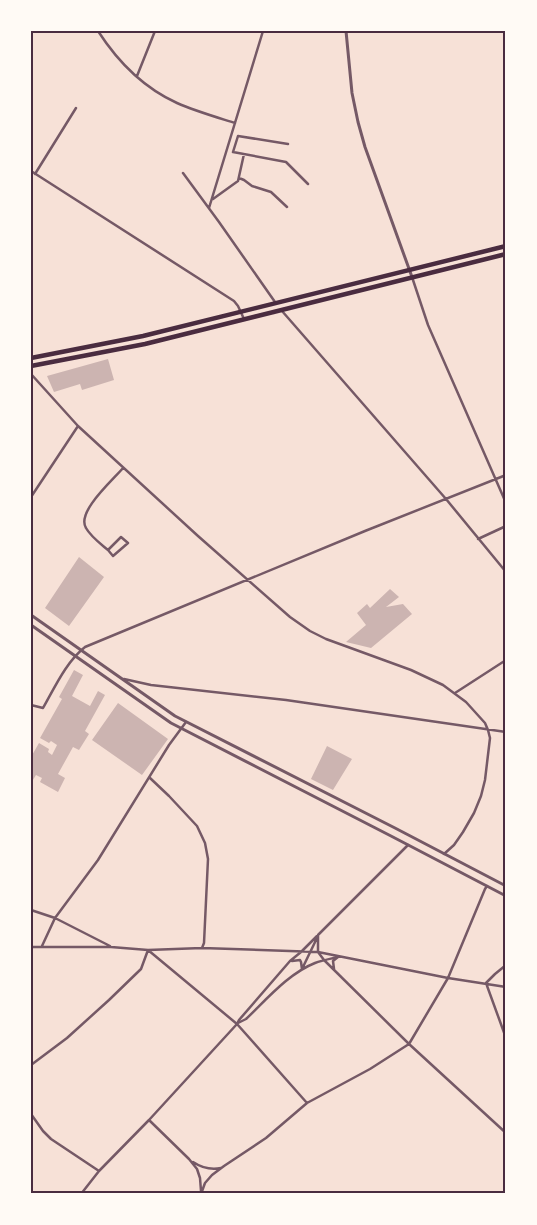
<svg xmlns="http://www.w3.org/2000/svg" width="537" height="1225" viewBox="0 0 537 1225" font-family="Manrope,sans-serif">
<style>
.building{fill:#ccb4b1}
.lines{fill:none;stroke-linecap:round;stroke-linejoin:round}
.minor{stroke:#755966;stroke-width:2.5}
.tertiary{stroke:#755966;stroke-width:3}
.primary{stroke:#4a2c40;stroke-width:4.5}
.neatline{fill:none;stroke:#4a2c40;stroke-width:2}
</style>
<rect width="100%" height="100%" fill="#f7e1d7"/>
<path class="building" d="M108,359L114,380L82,390L80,384L54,392L47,376Z
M79,557L104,577L69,626L45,608Z
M390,589L399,597L386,607L403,604L412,614L371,648L346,642L366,625L357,613L367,604L370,608Z
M74,670L83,675L72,696L90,706L98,691L105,695L85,731L89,734L79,750L73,747L58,774L65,778L58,792L40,782L42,778L36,775L31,783V757L39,743L49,749L48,752L52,755L57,745L51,741L49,743L40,738L62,699L59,697Z
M118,703L168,739L142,775L92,740Z
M327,746L352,759L333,790L311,779Z"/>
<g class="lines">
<path class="minor" d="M98,31C118,62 144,88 177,103C195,111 216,117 235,123
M137,76L155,31
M288,144L238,136L233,152L286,162L308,184
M31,171L234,301L238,306L244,319
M183,173L219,222L275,302
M35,174L76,108
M239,178L244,180L252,186L271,192L287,207
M213,199L238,181L244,154
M209,208L263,31
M412,277L428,325L506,503
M282,311L446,499L506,572
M31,374L78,426L198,536L290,617L310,631L326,639L411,670L443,685L466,702L485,723L488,730L490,738L485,780L481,796L474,813L463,832L454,845L444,854
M31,497L78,426
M121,537L128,543L113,556L108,550Z
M478,539L506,526
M108,550C101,544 91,537 86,528C76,512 113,480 123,468
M124,679L151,685L286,700L506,732
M455,693L506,660
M31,705L43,708C55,687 66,662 85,647L365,531L506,475
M150,778L169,796L197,826L205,843L208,859L204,943L202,948
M31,910L55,918L110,946
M318,935V952L324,960L409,1044L506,1133
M42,946L55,918L98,860L169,745L186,722
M31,947H111L148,950L202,948L318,952L448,978L506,987
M292,961L300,960L301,962L302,969
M506,965L495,974L486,983L506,1038
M302,969L317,938
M334,969L333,961L338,957
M238,1023L246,1019C266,1000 289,973 315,963C323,960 330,959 338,957
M31,1065L67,1038L109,1000L141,969L148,950L237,1024L307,1103
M31,1114L43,1131L51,1139L99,1171
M149,1120L189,1159L197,1169L200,1178L201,1191
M193,1162C202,1168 211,1170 221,1168
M81,1194L99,1171L149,1120L237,1024L239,1020L290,961L301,952L408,845
M201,1194L205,1183L212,1175L224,1166L266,1138L307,1103L370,1069L409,1044L448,978L485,889L487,886"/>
<path class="tertiary" d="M346,31L352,93L358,122L365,147L412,277
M31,615L175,716L395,828L506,886
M31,625L171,723L391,836L506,896"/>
<path class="primary" d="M31,358L143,336L506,246
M31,366L145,344L506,254"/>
</g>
<rect width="537" height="1225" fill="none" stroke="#fffaf5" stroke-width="65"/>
<rect x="32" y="32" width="472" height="1160" class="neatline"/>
</svg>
